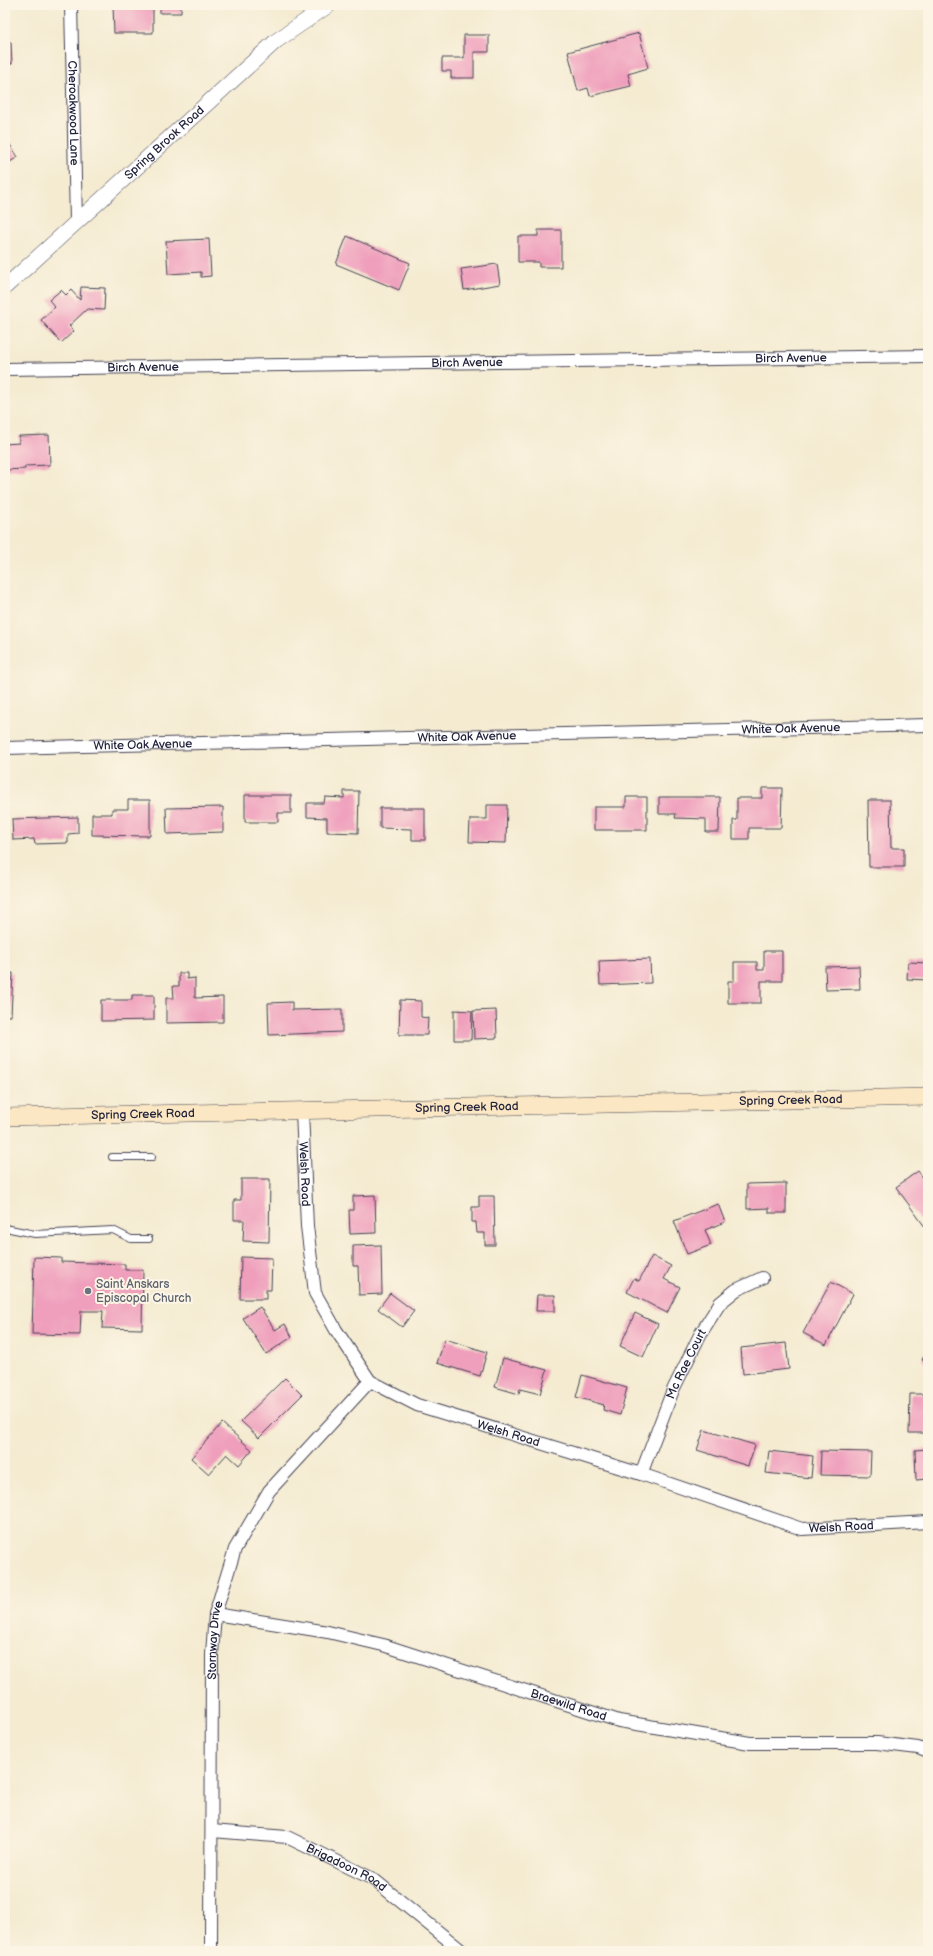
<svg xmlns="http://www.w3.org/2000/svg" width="933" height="1956" viewBox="0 0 933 1956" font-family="'Balsamiq Sans',sans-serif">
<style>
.building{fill:#ef9fbc}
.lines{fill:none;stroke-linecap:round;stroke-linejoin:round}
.service-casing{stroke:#424052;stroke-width:8}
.minor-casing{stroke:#424052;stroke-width:14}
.tertiary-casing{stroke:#424052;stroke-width:16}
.secondary-casing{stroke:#424052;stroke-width:18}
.service{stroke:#fff;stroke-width:6}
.minor{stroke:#fff;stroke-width:12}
.tertiary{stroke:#fff;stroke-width:15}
.secondary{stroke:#fbe7c3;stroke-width:17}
.worship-dot{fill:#6b7280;stroke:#fcf5e5;stroke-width:1.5}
.labels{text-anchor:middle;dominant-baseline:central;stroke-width:4;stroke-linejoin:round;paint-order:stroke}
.street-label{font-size:12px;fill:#22223b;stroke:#fcf5e5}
.worship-label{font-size:12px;fill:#5b616d;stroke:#fcf5e5;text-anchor:start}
</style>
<rect width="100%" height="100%" fill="#fcf5e5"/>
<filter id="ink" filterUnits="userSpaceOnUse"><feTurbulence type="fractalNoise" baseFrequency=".025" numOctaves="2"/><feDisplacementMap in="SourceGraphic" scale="8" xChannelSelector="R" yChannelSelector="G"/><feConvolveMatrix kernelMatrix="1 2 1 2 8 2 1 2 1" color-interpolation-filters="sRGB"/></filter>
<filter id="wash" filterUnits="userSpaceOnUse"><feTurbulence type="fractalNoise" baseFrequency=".012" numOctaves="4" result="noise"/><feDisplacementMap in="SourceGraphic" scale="16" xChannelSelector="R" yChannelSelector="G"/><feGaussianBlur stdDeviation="0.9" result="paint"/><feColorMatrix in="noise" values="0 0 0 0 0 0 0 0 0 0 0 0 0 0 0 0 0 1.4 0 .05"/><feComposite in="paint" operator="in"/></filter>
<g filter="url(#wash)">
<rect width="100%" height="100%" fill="#f4ebd1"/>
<g id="blocks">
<path class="building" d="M113,5H181V13H160V8L153,9V33H114Z
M639,33L648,68L628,74L631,86L590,96L588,88L578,91L568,52Z
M464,35H489V52H474V78H451V71H442V58H464Z
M5,42H11L12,64H5Z
M5,137L18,157L5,165Z
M538,230H561V267H539V262H518V236H538Z
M347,236L410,263L399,290L336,264Z
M209,239L211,276L201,277V272L168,274L166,241Z
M497,264L500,284L464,290L461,269Z
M81,287L105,288L104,310L87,309L69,326L74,331L61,343L41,320L55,307L49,300L61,290L66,295L71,290L80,300Z
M49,435L50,465L25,466V469L5,470V444L19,443V436Z
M762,788H782L781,828H749V839H733V820H737V798H762Z
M344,791H359L358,833L327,832V818L307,817V803H324L325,797L344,798Z
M245,795H291V813H278V822H245Z
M626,797H647V830H594V807H626Z
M659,797H720L719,832H706V819L675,818L676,814H659Z
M128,800H150V836L92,835V814H112V809H128Z
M868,800H890L891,848H904V867H869Z
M487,805H507L506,843L469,842L470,819H487Z
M223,807V832L167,834L166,808Z
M380,808H425V840H412V829L380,828Z
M78,817V833L68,834V843L35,844L34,839L13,840L12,819Z
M764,951H782V981H761V1003H728V981H734V962H757V970H764Z
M650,959L651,983L600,985L599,961Z
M908,962L928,963V980L907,979Z
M859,966L860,989L826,990L825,967Z
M5,973H13L11,1016H5Z
M179,973H187V979L195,978V998L223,997V1022L166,1023V998H174L173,986H179Z
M132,995H154V1020L101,1021V1000H132Z
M400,1000L421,1001V1017L428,1018L427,1035H399Z
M292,1002V1010L342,1009V1032L269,1035L268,1003Z
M454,1010L472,1011L471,1040H454Z
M496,1010L497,1038L474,1039L473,1011Z
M918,1171L928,1184V1231L896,1187Z
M241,1179H270L269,1242L243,1241L244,1220H234V1200H241Z
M786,1183V1213H769V1208L747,1209V1184Z
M375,1195L376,1233L350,1234L349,1210H353V1196Z
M479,1196H494L495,1245H485V1233H477L476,1222H472V1207H479Z
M718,1204L725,1222L705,1230L711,1245L687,1254L674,1221Z
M381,1245L382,1294L359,1295L358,1266H353V1246Z
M652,1256L671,1266L664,1279L680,1287L667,1313L627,1292L634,1278L639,1281Z
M34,1257L61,1258V1262L125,1264V1270H143L142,1329L102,1328L103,1311H81L80,1335L32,1334Z
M241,1257L272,1258L271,1290H266V1299H240Z
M831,1282L853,1294L826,1345L803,1333Z
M390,1293L414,1311L402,1327L378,1309Z
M537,1295H555V1311H536Z
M260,1307L275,1330L285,1324L292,1337L266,1354L243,1318Z
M635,1313L658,1324L643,1357L620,1346Z
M445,1339L487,1352L480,1376L437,1363Z
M786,1343L789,1369L743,1374L741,1348Z
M928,1348V1364L922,1360Z
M503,1358L547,1370L540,1394L520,1389L519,1394L495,1387Z
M582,1375L627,1388L620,1415L603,1410L604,1405L576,1397Z
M285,1378L302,1395L259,1438L241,1421Z
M910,1394H927L928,1433H909Z
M222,1423L252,1450L239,1465L227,1454L209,1474L191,1458Z
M704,1430L755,1445L748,1466L697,1450Z
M928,1449V1479L916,1480L915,1450Z
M769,1451L813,1456L811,1478L766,1473Z
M821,1451L871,1452L870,1476L820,1475Z"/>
</g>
</g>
<g filter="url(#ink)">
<use href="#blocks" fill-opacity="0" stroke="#424052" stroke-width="1"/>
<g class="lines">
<g class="service-casing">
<path id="service" d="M112,1157H152
M5,1228L35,1234L113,1230L131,1239H149"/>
</g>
<g class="minor-casing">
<g id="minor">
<path id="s1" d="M71,5L76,221"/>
<path id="s2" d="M5,369L928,356"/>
<path id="s3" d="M5,748L928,725"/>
<path id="s4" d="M302,1111L307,1226L315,1293L336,1330L370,1381L417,1405L641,1474L802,1529L928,1522"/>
<path id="s5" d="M641,1474L673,1390L701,1333L720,1303L736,1290L762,1278"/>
<path id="s6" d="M215,1614L328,1632L383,1645L619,1721L750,1743H877L918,1748L928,1752"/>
<path id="s7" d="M212,1831L287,1837L373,1879L462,1951"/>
<path id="s8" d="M211,1951L212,1654L215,1614L235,1549L269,1491L370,1381"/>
</g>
</g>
<g class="tertiary-casing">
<g id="tertiary">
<path id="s9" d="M5,287L276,41L329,5"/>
</g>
</g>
<g class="secondary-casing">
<g id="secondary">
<path id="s10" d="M5,1117L928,1097"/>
</g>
</g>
<use href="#service" class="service"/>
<use href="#minor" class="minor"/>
<use href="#tertiary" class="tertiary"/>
<use href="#secondary" class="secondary"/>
</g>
</g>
<circle class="worship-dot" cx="88" cy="1291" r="4"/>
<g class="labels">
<g class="street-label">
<text stroke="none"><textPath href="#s1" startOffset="108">Cheroakwood Lane</textPath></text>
<text stroke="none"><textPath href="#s9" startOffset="215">Spring Brook Road</textPath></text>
<text stroke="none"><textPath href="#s2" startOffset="786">Birch Avenue</textPath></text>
<text stroke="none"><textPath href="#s2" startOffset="462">Birch Avenue</textPath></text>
<text stroke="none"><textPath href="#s2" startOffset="138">Birch Avenue</textPath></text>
<text stroke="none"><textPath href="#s3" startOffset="786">White Oak Avenue</textPath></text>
<text stroke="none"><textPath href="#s3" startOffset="462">White Oak Avenue</textPath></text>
<text stroke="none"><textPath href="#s3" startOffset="138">White Oak Avenue</textPath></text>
<text stroke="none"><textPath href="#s10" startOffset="786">Spring Creek Road</textPath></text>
<text stroke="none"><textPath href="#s10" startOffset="462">Spring Creek Road</textPath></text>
<text stroke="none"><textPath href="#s10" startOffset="138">Spring Creek Road</textPath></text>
<text stroke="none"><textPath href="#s4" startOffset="63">Welsh Road</textPath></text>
<text stroke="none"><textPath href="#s5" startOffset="119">Mc Rae Court</textPath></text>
<text stroke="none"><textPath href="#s4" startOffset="435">Welsh Road</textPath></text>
<text stroke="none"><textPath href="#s4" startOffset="783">Welsh Road</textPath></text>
<text stroke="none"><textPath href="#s8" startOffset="311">Stornway Drive</textPath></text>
<text stroke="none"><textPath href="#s6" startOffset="366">Braewild Road</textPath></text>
<text stroke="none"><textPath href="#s7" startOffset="142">Brigadoon Road</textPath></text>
</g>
<g class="worship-label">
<text x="96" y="1284">Saint Anskars<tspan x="96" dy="14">Episcopal Church</tspan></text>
</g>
</g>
<rect width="933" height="1956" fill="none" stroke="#fcf5e5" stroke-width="20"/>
</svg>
